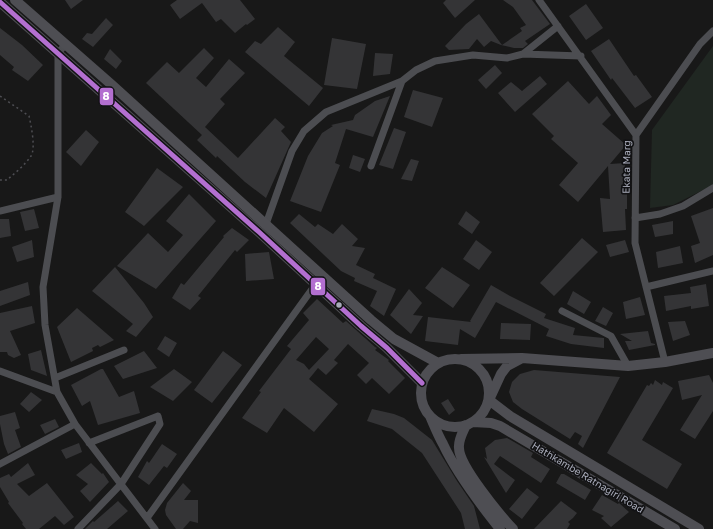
<svg xmlns="http://www.w3.org/2000/svg" width="713" height="529" viewBox="0 0 713 529" font-family="'Golos Text',sans-serif">
<style>
.green{fill:#202722}
.building{fill:#343436;fill-rule:evenodd}
.lines{fill:none;stroke-linecap:round;stroke-linejoin:round}
.path{stroke:#4e4e53;stroke-width:1.5;stroke-dasharray:2 3;stroke-linecap:butt}
.minor{stroke:#4c4d51;stroke-width:7}
.primary{stroke:#4e4e53;stroke-width:10}
.bus-1-casing{stroke:#121214;stroke-width:8}
.bus-1{stroke:#b36fd0;stroke-width:5}
.bus-dot{fill:#a8abb9;stroke:#121214;stroke-width:1.5}
.labels{text-anchor:middle;dominant-baseline:central;stroke-width:3.5;stroke-linejoin:round;paint-order:stroke}
.street-label{font-size:10px;fill:#a8abb9;stroke:#121214}
.line-badge{stroke:#121214;stroke-width:1.5}
.badge-label{font-size:11px;text-anchor:middle;font-weight:bold;fill:#fff}
</style>
<rect width="100%" height="100%" fill="#181818"/>
<path class="green" d="M713,46V185L673,205L650,208L652,130Z"/>
<path class="building" d="M65,0H83L71,9Z
M177,0H240L255,19L247,25L246,24L235,33L221,19L216,22L202,3L180,19L170,5Z
M446,0H475L455,18L443,3Z
M503,0H532L550,24L525,41L528,44L523,48H514L501,45L491,41L484,47L477,39L469,49L449,50L445,46L466,24L479,14L502,45L522,31L520,28L526,25L513,7Z
M586,4L603,28L586,40L569,16Z
M106,18L113,25L93,47L82,39L87,33L92,34Z
M278,27L295,42L284,56L323,88L309,106L245,52L255,41L261,44Z
M0,28L22,45L43,65L28,81L12,70L14,67L0,55Z
M332,38L366,44L357,89L324,85Z
M609,39L634,76L636,75L652,97L635,108L612,78L611,80L591,51Z
M204,48L214,58L196,78L206,87L229,59L245,73L220,99L225,104L205,127L238,158L275,118L285,127L281,131L291,142L266,198L245,182L217,156L216,158L197,140L202,135L146,83L167,62L179,73Z
M110,49L122,61L116,69L104,59Z
M375,53L393,54L390,74L373,76Z
M495,65L502,73L486,89L478,80Z
M540,76L547,84L515,112L498,93L511,82L522,91Z
M568,81L589,104L597,96L611,115L602,124L626,145L610,164L625,163V190L627,189V209H625L626,230L603,232L600,198L610,199L608,166L578,202L559,185L578,163L551,139L554,136L532,114Z
M413,90L443,98L432,127L404,117Z
M390,96L373,137L346,129L335,163L340,165L321,212L290,201L308,156L322,133L333,126L331,125L353,120L355,115L375,101Z
M394,128L406,132L393,169L379,165Z
M86,130L99,142L81,166L66,152Z
M353,155L365,159L360,172L349,168Z
M411,159L419,161L412,181L401,179Z
M157,168L183,187L144,226L125,212Z
M189,194L216,221L156,289L117,266L148,233L168,252L183,235L166,221Z
M713,208V255L695,263L691,246L700,243L691,216Z
M34,209L39,228L25,231L20,212Z
M466,211L480,222L472,234L458,224Z
M299,214L315,227L318,224L333,234L342,224L358,239L352,246L365,248L356,265L375,274L373,278L396,289L384,316L370,306L377,291L354,281L355,278L341,271L290,223Z
M0,219H9L11,236L0,238Z
M673,221V234L655,237L652,225Z
M232,228L249,240L237,252L235,250L198,296L201,298L190,310L172,298L181,283L184,285L224,237L223,236Z
M582,238L598,252L554,296L540,283Z
M32,240L34,257L17,262L12,247Z
M476,240L492,252L479,270L463,259Z
M625,240L629,252L610,257L606,245Z
M680,246L683,263L658,268L656,252Z
M269,252L274,279L246,281L245,254Z
M115,267L144,303L153,317L136,337L126,331L133,324L92,291Z
M442,267L470,285L453,308L425,288Z
M28,282L30,295L0,306V291Z
M706,284L709,306L691,309V306L666,311L664,296L691,293L690,287Z
M491,285L510,296L546,314L544,318L575,328L573,335L604,338V348L571,344L546,336L549,329L496,302L475,338L460,329L458,345L425,341L428,317L471,322L470,321Z
M409,289L422,303L413,315L423,316L411,334L390,315Z
M573,291L591,302L584,314L567,304Z
M640,297L645,315L626,319L623,302Z
M317,299L343,323L346,321L375,347L377,348L375,350L389,360L388,361L405,378L389,394L372,378L366,384L357,375L369,363L348,344L334,360L338,363L326,375L318,368L309,379L338,404L314,432L284,408L267,433L242,418L261,392L259,391L291,349L287,346L309,320L303,313ZM316,337L329,349L309,370L304,364L296,360Z
M32,306L35,323L10,331L21,355L14,358L8,355L7,352H0V313Z
M603,307L613,313L606,326L595,321Z
M77,308L114,340L100,347L98,345L92,348L93,351L71,362L57,327Z
M685,321L690,335L673,341L668,322Z
M501,323L531,324L530,340L500,339Z
M648,331L651,343L655,344V345L629,350L625,341H632L620,334Z
M165,336L177,343L169,357L157,349Z
M41,350L47,376L31,370L28,354Z
M144,351L157,368L123,379L114,366Z
M223,351L242,365L212,403L194,390Z
M101,369H103L119,397L134,391L140,413L98,425L90,401L82,406L71,385Z
M174,369L192,382L173,401L150,387Z
M534,370L620,377L583,448L578,444L582,436L575,432L570,439L522,409L513,402L509,392L512,382L520,374Z
M709,375L713,383V411L695,439L680,430L702,395L682,400L678,381Z
M655,380L662,385L663,382L673,388L642,440L682,464L667,489L607,453L647,385L649,386L651,383L653,385Z
M31,392L42,400L29,412L20,404Z
M448,399L455,410L449,415L441,403Z
M372,409L394,414L404,418L432,440L457,481L474,506L480,529H465L461,513L422,453L392,429L367,421Z
M15,412L20,428L15,430L21,447L8,454L4,444L0,424V416Z
M55,419L59,427L45,434L40,425Z
M507,438L533,453L531,457L550,469L541,483L500,456L494,464L515,480L506,493L484,457L487,459L485,448L495,440Z
M79,443L82,452L66,459L61,450Z
M162,444L177,454L167,468L164,466L149,485L138,477L147,461L149,463Z
M28,463L35,475L17,484L29,496L47,483L74,517L64,525L55,516L39,529H26L22,524L23,523L8,503L9,502L0,487V478L9,474L11,477Z
M91,463L102,474L103,473L109,482L90,502L80,491L88,484L76,475Z
M561,474H564L591,490L585,500L556,483Z
M183,483L191,491L184,500H198V523L190,521L183,529H176L166,515L165,510L167,503Z
M527,488L539,497L522,519L509,509Z
M602,495L618,504L619,503L629,512L611,527L601,518L604,516L592,510Z
M118,501L128,511L107,529H85L93,521L94,522Z
M561,501L577,513L573,518L568,522L570,524L567,529H534Z"/>
<g class="lines">
<path class="path" d="M0,96L29,116C31,125 36,148 31,156C25,165 15,173 7,180H0"/>
<path class="minor" d="M539,0L636,135L635,243L665,362
M66,44L58,53V197L43,287L45,325L57,392L75,424L155,529
M523,54L558,26
M636,135L700,44L713,31
M371,166L402,81
M0,211L58,197
M635,218L660,214L683,206L713,188
M266,224L292,151L304,131L326,112L402,81L416,70L435,61L473,55L507,58L523,54L581,56
M646,287L713,271
M562,311L611,336L628,366
M0,371L57,392
M55,378L124,350
M0,464L75,424
M147,518L315,285
M78,529L121,484L160,424L158,416L89,443"/>
<path class="primary" d="M15,0L112,85L371,320L394,339L438,363
M0,2L259,232L361,326L387,348L422,383
M522,358L507,366L501,374L489,400L510,416L699,529
M461,359L522,358L628,366L665,362L713,353
M421 393a34 34 0 1 1 68 0a34 34 0 1 1-68 0Z
M430,416C434,425 438,435 443,444C457,474 480,504 500,529
M473,422L491,423L500,426L675,529
M466,425C463,432 458,440 459,448C459,466 500,515 513,529"/>
<g class="bus-1-casing">
<path id="bus-1" d="M0,2L259,232L361,326L387,348L422,383"/>
</g>
<use href="#bus-1" class="bus-1"/>
</g>
<circle class="bus-dot" cx="339" cy="305" r="3.5"/>
<g class="labels">
<g class="street-label">
<text transform="translate(626 167) rotate(-89)">Ekata Marg</text>
<text transform="translate(588 477) rotate(31)">Hathkambe Ratnagiri Road</text>
</g>
</g>
<g class="line-badge">
<rect x="99" y="87" width="15" height="19" rx="4" fill="#b36fd0"/>
<rect x="310" y="277" width="16" height="19" rx="4" fill="#b36fd0"/>
</g>
<g class="badge-label">
<text x="106" y="100">8</text>
<text x="318" y="290">8</text>
</g>
</svg>
